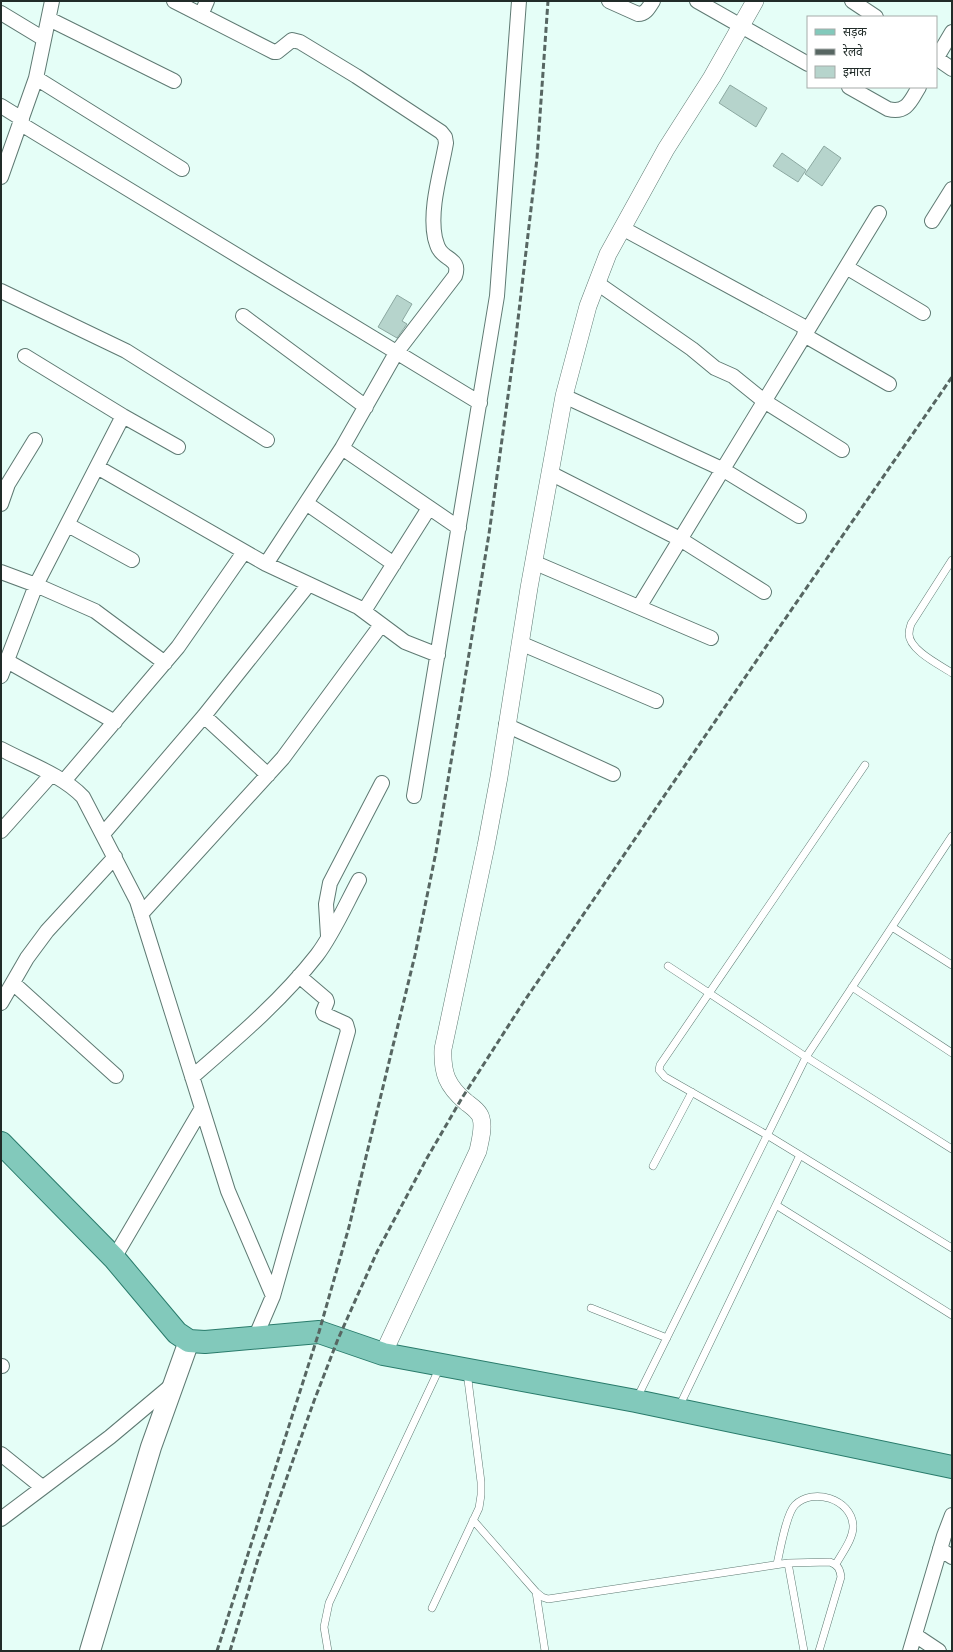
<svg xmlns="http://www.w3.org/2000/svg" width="953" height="1652" viewBox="0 0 953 1652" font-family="'Open Sans','Noto Sans Devanagari',sans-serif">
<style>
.building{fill:#b6d4cc;stroke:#8ca8a1}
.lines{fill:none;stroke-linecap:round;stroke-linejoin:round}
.service-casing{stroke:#5f7a73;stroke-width:8}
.minor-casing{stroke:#5f7a73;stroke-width:16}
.tertiary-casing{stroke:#5f7a73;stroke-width:18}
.secondary-casing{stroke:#5f7a73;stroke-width:22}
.primary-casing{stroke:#297b6b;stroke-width:24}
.service{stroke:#fff;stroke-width:7}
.minor{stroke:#fff;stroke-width:14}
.tertiary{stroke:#fff;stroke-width:17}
.secondary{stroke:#fff;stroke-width:20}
.primary{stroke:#82c9bb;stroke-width:22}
.rail{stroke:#576662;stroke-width:3;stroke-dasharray:6 3;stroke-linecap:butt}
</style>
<rect width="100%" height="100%" fill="#e5fef7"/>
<path class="building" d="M730,85L767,108L756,127L719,103Z
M824,146L841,158L822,186L805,174Z
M782,153L806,170L798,182L773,166Z
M397,295L412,304L402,321L407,324L397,338L378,327Z"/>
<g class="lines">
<g class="service-casing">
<path id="service" d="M952,560L911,624C910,627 909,631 909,634C909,650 940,665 952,673
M865,765L660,1065L659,1070L665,1077L767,1135L952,1248
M892,927L952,965
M668,966L806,1057L952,1149
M852,987L952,1053
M653,1166L692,1092
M776,1205L952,1315
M591,1308L667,1338
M637,1398L806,1057L952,836
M679,1407L800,1155
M473,1520L536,1592L542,1597L548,1599L788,1563L830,1562C838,1565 840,1569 841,1577L819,1651
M788,1563L804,1651
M777,1564C780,1551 786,1514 795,1505C813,1487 851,1499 853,1525C854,1538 842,1553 836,1564
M536,1592L545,1651
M432,1608L479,1508L481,1495V1482L467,1372
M328,1651L324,1627L329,1603L440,1367"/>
</g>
<g class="minor-casing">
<path id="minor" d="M174,1L274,52H277L292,40L300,42L356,76L441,132L445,137L446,143C441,172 429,209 435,238C436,241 437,246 439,249C445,260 461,259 455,276L396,353L342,448L266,564
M609,1L638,14C646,14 649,7 653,1
M697,1L808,64
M852,1L876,17
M1,13L44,39
M201,15L207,1
M49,19L174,81
M936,58L952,69
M936,59L952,32
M36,78L182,169
M849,87L888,109C907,114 911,100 919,87
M1,106L22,119
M21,124L480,403
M1,177L36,78L52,1
M932,221L952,189
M622,228L808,329
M846,267L923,313
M597,283L692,349L715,368L733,376L764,401L842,450
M1,291L126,351L267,440
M243,316L366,407
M804,335L889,384
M25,356L123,416L178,447
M564,396L722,469L799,516
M342,448L459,528
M97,467L266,564L358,607L405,642L438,655
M550,473L680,539L764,592
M306,503L394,564
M1,504L8,484L35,440
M68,525L132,560
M533,562L711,638
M1,572L36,585L95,611L165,663
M639,607L879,213
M364,611L429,508
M520,643L656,701
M7,661L115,722
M1,676L36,585L123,416
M204,716L268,775
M506,725L613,774
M1,749C27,763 62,775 83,797L137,901L228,1191L273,1296
M64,781L178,647L244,552
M414,796L497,296L519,1
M1,831L51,775
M103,834L204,716L309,584
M141,914L283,758L381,625
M328,936L326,904L330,883L382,783
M13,983L116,1076
M1,1003L27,958L47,931L115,857
M192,1077C236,1039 281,1001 317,955C333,934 346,904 359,880
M114,1258L202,1108
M255,1338L273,1296L348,1031L346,1024L324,1014L323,1012L327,1002L326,999L299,976
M1,1366H2
M1,1454L42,1487
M1,1519L110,1437L172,1385
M940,1549L952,1557
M915,1635L939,1651
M910,1651L944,1536L952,1515"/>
</g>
<g class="tertiary-casing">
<path id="tertiary" d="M383,1354L478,1151C480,1141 484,1128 481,1118C479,1111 471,1106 466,1102C447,1086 442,1073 443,1049L486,846L499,777L529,588L564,396L588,306L608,254L666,149L712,77L755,1"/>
</g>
<g class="secondary-casing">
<path id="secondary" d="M90,1651L151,1447L189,1341"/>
</g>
<g class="primary-casing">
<path id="primary" d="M1,1143L114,1258L177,1333L189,1341L205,1342L319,1332L383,1354L636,1401L952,1467"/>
</g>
<use href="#service" class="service"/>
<use href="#minor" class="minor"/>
<use href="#tertiary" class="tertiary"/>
<use href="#secondary" class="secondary"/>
<use href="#primary" class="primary"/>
<path class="rail" d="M217,1651L319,1332L349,1227L415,955L436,852L489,534L515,345L537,158L548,1
M230,1651L259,1556L314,1401L338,1339L377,1252L427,1158L462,1098L523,1003L774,635L952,377"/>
</g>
<rect width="953" height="1652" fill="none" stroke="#212c29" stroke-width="4"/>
<rect x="807" y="16" width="130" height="72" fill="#ffffff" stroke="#a6aba9"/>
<rect x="815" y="29" width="20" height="6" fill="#82c9bb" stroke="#a6aba9"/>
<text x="843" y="36" font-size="12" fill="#212c29">सड़क</text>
<rect x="815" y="49" width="20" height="6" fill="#576662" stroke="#a6aba9"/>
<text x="843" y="56" font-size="12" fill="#212c29">रेलवे</text>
<rect x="815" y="66" width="20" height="12" fill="#b6d4cc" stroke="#a6aba9"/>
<text x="843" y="76" font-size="12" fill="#212c29">इमारत</text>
</svg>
